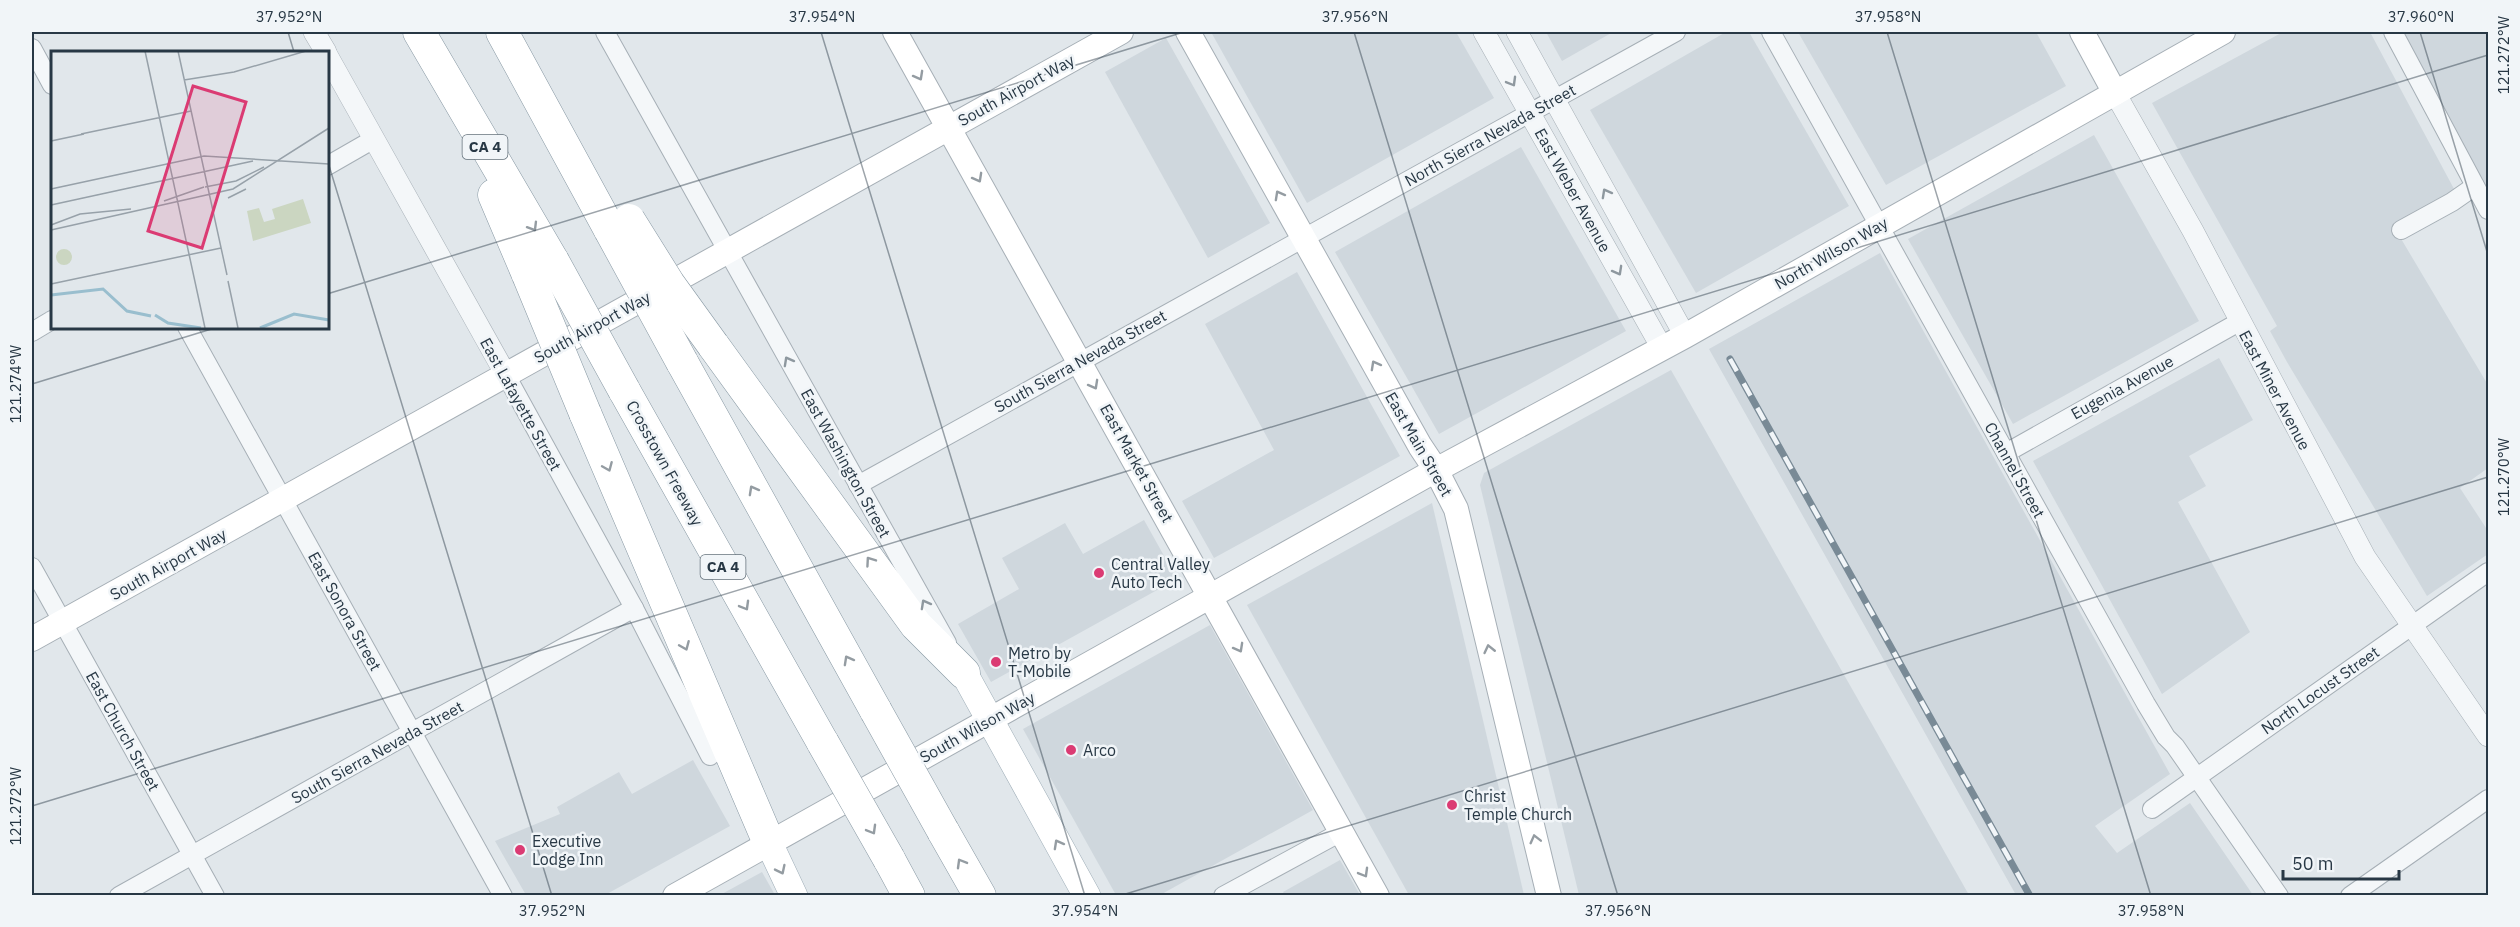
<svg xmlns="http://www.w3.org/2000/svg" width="2520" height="927" font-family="'IBM Plex Sans',sans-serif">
<rect width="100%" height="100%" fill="#e1e7eb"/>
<g fill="#cfd7dd">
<polygon points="1211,32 1456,32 1494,98 1307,203"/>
<polygon points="1546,32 1613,32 1562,61"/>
<polygon points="1726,32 1749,32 1849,206 1696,293 1590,110"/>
<polygon points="1798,32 2036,32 2066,86 1886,185"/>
<polygon points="2283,32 2370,32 2461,202 2400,237 2488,385 2488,468 2460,488 2488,531 2488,554 2427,596 2287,362 2270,331 2277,326 2152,103"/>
<polygon points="2390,32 2488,32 2488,215"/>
<polygon points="1166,38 1270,223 1208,258 1105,72"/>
<polygon points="2094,135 2199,321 2013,424 1908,239"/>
<polygon points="1521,147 1626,331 1439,434 1335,252"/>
<polygon points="1880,253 2170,774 2095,826 2117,853 2190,803 2253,895 2016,895 1709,349"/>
<polygon points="1297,272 1400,456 1214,558 1182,501 1274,450 1205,324"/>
<polygon points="2219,358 2253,420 2189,456 2206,486 2178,502 2250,632 2162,694 2033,461"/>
<polygon points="1671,370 1969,895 1579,895 1480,485 1484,473"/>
<polygon points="1432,503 1482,716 1524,895 1409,895 1247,605"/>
<polygon points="1144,520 1177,579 991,682 958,624 1019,589 1002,558 1065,523 1083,554"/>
<polygon points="1210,625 1313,810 1160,895 1116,895 1023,729"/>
<polygon points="693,760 730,826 605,895 526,895 495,841 560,814 557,807 619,772 632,794"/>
<polygon points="1340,860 1360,895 1285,895 1283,892"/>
<polygon points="762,872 775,895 720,895"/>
</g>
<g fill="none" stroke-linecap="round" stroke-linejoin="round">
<defs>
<g id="minor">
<polyline points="605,32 947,643"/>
<polyline points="1771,32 2146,704 2166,737 2175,746 2279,896"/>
<polyline points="2393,32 2488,210"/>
<polyline points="32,48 52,85"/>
<polyline points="327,166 374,139"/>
<polyline points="2401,230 2452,202 2475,186"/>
<polyline points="187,327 503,896"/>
<polyline points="32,332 52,320"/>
<polyline points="506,375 634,608 710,756"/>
<polyline points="2006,453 2239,322"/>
<polyline points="858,485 1676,32"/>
<polyline points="32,567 215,896"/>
<polyline points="2152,809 2488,572"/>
<polyline points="119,896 634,608"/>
<polyline points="1223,896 1341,832"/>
<polyline points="2350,896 2488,799"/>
</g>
<g id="tertiary">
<polyline points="314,32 326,52"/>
<polyline points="1484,32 1662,348"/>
<polyline points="1517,32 1685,336"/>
<polyline points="327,55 506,375"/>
<polyline points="2115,93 2193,231 2365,557 2488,736"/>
</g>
<g id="secondary">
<polyline points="895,32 1377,896"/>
<polyline points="1188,32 1420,446 1436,470 1456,509 1549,896"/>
<polyline points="2082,32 2115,93"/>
<polyline points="32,639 1121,32"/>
<polyline points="675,896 1436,470 1685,336 2223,32"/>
</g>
<g id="primary">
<polyline points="964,673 1087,896"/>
<polyline points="769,843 794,896"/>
</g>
<g id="motorway">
<polyline points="419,32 553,261"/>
<polyline points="502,32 610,230"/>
<polyline points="494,195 528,275"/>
<polyline points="713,345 916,625 964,673"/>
<polyline points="682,362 876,711"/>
<polyline points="624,390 823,743"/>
<polyline points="585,413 769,843"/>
<polyline points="943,831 980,896"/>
<polyline points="889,859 909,896"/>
</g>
</defs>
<use href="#minor" stroke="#a6afb6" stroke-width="20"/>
<use href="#tertiary" stroke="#a6afb6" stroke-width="22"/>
<use href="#secondary" stroke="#a6afb6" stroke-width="26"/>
<use href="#primary" stroke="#9faeb8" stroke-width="28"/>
<use href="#motorway" stroke="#8798a3" stroke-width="33"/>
<use href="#minor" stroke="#f4f7f9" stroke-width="18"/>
<use href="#tertiary" stroke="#f4f7f9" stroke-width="21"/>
<use href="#secondary" stroke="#fff" stroke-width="24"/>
<use href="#primary" stroke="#fff" stroke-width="27"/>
<use href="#motorway" stroke="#fff" stroke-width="32"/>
<defs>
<polyline id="rail" points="1730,359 2030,896"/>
</defs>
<use href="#rail" stroke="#798a96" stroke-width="7"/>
<use href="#rail" stroke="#f1f5f8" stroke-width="4.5" stroke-dasharray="14" stroke-linecap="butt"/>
<defs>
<g id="motorway-bridge">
<polyline points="629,220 669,284 713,345"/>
<polyline points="610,230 682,362"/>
<polyline points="553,261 624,390"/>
<polyline points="528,275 585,413"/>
<polyline points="876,711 943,831"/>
<polyline points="823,743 889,859"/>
</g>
</defs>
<use href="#motorway-bridge" stroke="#8798a3" stroke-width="33" stroke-linecap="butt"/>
<use href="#motorway-bridge" stroke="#fff" stroke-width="32"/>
</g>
<defs><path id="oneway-chevron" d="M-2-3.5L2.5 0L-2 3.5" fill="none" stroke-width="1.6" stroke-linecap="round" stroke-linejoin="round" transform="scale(1.5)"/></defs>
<g stroke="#949ca2">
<use href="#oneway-chevron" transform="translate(919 76) rotate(61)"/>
<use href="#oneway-chevron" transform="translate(978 178) rotate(61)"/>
<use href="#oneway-chevron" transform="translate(1279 195) rotate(-119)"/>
<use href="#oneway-chevron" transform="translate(533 227) rotate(59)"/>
<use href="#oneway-chevron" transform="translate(1375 365) rotate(-119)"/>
<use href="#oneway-chevron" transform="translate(1094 385) rotate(61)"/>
<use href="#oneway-chevron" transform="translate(608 467) rotate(67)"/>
<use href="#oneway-chevron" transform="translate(753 490) rotate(-119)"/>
<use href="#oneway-chevron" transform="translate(870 561) rotate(-125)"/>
<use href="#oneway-chevron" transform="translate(745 606) rotate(60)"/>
<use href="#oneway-chevron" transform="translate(685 646) rotate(67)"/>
<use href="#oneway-chevron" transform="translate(1239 648) rotate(61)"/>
<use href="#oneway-chevron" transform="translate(1489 649) rotate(-103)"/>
<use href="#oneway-chevron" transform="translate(848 660) rotate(-119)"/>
<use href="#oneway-chevron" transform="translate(872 830) rotate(60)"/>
<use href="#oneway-chevron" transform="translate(1535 839) rotate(-104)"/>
<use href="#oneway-chevron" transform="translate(1058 844) rotate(-119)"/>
<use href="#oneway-chevron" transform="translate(961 863) rotate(-120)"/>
<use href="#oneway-chevron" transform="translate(781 870) rotate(64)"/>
<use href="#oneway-chevron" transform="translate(1364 873) rotate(60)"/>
</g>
<g stroke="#8e989f">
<use href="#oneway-chevron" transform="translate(1512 82) rotate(60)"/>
<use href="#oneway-chevron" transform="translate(1606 193) rotate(-119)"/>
<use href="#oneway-chevron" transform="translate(1618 271) rotate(61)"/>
<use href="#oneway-chevron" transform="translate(788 361) rotate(-119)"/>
<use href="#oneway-chevron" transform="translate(925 604) rotate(-119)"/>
</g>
<path fill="none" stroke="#283845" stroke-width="1.5" stroke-opacity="0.45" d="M 288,32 L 294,52M 821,32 L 1085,896M 1354,32 L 1618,896M 1887,32 L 2151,896M 2420,32 L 2488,255M 327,159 L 552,896M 327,294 L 1184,32M 32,384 L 218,327M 32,806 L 2488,55M 1119,896 L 2488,477"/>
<g fill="#db3b73" stroke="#f1f5f8" stroke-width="2">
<circle cx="1099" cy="573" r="6"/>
<circle cx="996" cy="662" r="6"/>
<circle cx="1071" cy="750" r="6"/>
<circle cx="1452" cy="805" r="6"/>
<circle cx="520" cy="850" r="6"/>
</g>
<g text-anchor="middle" stroke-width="5" stroke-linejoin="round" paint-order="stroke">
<g fill="#f1f5f8" stroke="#64717b" stroke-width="1.5">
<rect x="462.5" y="135" width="45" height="24" rx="4.5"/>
<rect x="700.5" y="555" width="45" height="24" rx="4.5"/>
</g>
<g font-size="15" font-weight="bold" fill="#283845">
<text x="485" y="152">CA 4</text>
<text x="723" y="572">CA 4</text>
</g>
<g font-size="16" fill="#283845" stroke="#f1f5f8">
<text transform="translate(1016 90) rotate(-29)" y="6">South Airport Way</text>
<text transform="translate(1490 135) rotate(-29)" y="6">North Sierra Nevada Street</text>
<text transform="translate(1573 190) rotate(61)" y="6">East Weber Avenue</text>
<text transform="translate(1831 253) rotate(-30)" y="6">North Wilson Way</text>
<text transform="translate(592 327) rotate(-29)" y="6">South Airport Way</text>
<text transform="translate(1080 361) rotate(-29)" y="6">South Sierra Nevada Street</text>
<text transform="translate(2122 387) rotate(-29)" y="6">Eugenia Avenue</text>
<text transform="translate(2275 390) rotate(62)" y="6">East Miner Avenue</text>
<text transform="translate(521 404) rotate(61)" y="6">East Lafayette Street</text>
<text transform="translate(1419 444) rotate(60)" y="6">East Main Street</text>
<text transform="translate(665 463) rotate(61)" y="6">Crosstown Freeway</text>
<text transform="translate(846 463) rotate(61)" y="6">East Washington Street</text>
<text transform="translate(1137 463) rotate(61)" y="6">East Market Street</text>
<text transform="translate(2015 470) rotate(61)" y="6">Channel Street</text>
<text transform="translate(168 564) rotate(-29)" y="6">South Airport Way</text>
<text transform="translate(345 611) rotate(61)" y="6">East Sonora Street</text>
<text transform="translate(2320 690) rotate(-35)" y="6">North Locust Street</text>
<text transform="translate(977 727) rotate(-29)" y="6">South Wilson Way</text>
<text transform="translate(123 731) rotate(61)" y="6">East Church Street</text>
<text transform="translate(377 752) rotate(-29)" y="6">South Sierra Nevada Street</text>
</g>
<g font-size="16" fill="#283845" stroke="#f1f5f8" text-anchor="start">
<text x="1111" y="570">Central Valley<tspan x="1111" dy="18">Auto Tech</tspan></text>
<text x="1008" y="659">Metro by<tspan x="1008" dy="18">T-Mobile</tspan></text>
<text x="1083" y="756">Arco</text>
<text x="1464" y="802">Christ<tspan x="1464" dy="18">Temple Church</tspan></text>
<text x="532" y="847">Executive<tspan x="532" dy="18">Lodge Inn</tspan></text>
</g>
</g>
<g transform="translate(51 51)">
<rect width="278" height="278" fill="#e1e7eb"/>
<path d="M 252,148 L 260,172 L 202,190 L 196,160 L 208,157 L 213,171 L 224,168 L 221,158 ZM5 206a8 8 0 1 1 16 0a8 8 0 1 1-16 0Z" fill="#cbd6c1"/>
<path fill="none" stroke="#99bece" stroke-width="3" d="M 0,244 L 52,238 L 76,260 L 100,265M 104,264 L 117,272 L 150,277M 209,277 L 243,263 L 278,269"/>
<path fill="none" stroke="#97a1a9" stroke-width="1.5" d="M 94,0 L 154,277M 127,0 L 176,224M 133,29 L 183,21 L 255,0M 30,83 L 140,60M 0,90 L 33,83M 185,130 L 213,116M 154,136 L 185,130M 0,138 L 153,105 L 278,113M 177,147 L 195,138M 113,150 L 153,136M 0,154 L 202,110M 0,174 L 29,163 L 80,158M 0,179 L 182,138 L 278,77M 177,230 L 187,277M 0,233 L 170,197"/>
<path fill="#db3b73" fill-opacity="0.15" stroke="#db3b73" stroke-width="3" d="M 142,35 L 195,51 L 151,197 L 97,180 Z"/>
<rect width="278" height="278" fill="none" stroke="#283845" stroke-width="3"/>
</g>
<rect width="2520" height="927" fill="none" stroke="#f1f5f8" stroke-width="66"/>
<path d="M2283 870v9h116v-9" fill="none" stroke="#283845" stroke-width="3"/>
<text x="2292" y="870" font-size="18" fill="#283845" stroke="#f1f5f8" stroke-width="4.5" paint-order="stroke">50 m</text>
<rect x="33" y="33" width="2454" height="861" fill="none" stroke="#283845" stroke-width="2"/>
<g font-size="15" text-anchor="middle" fill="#283845">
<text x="289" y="22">37.952°N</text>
<text x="822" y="22">37.954°N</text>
<text x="1355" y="22">37.956°N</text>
<text x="1888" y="22">37.958°N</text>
<text x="2421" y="22">37.960°N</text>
<text transform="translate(2504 55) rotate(-90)" y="5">121.272°W</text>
<text transform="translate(16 384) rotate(-90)" y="5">121.274°W</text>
<text transform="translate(2504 477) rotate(-90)" y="5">121.270°W</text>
<text transform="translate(16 806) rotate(-90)" y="5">121.272°W</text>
<text x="552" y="916">37.952°N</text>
<text x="1085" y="916">37.954°N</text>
<text x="1618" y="916">37.956°N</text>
<text x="2151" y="916">37.958°N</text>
</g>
</svg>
